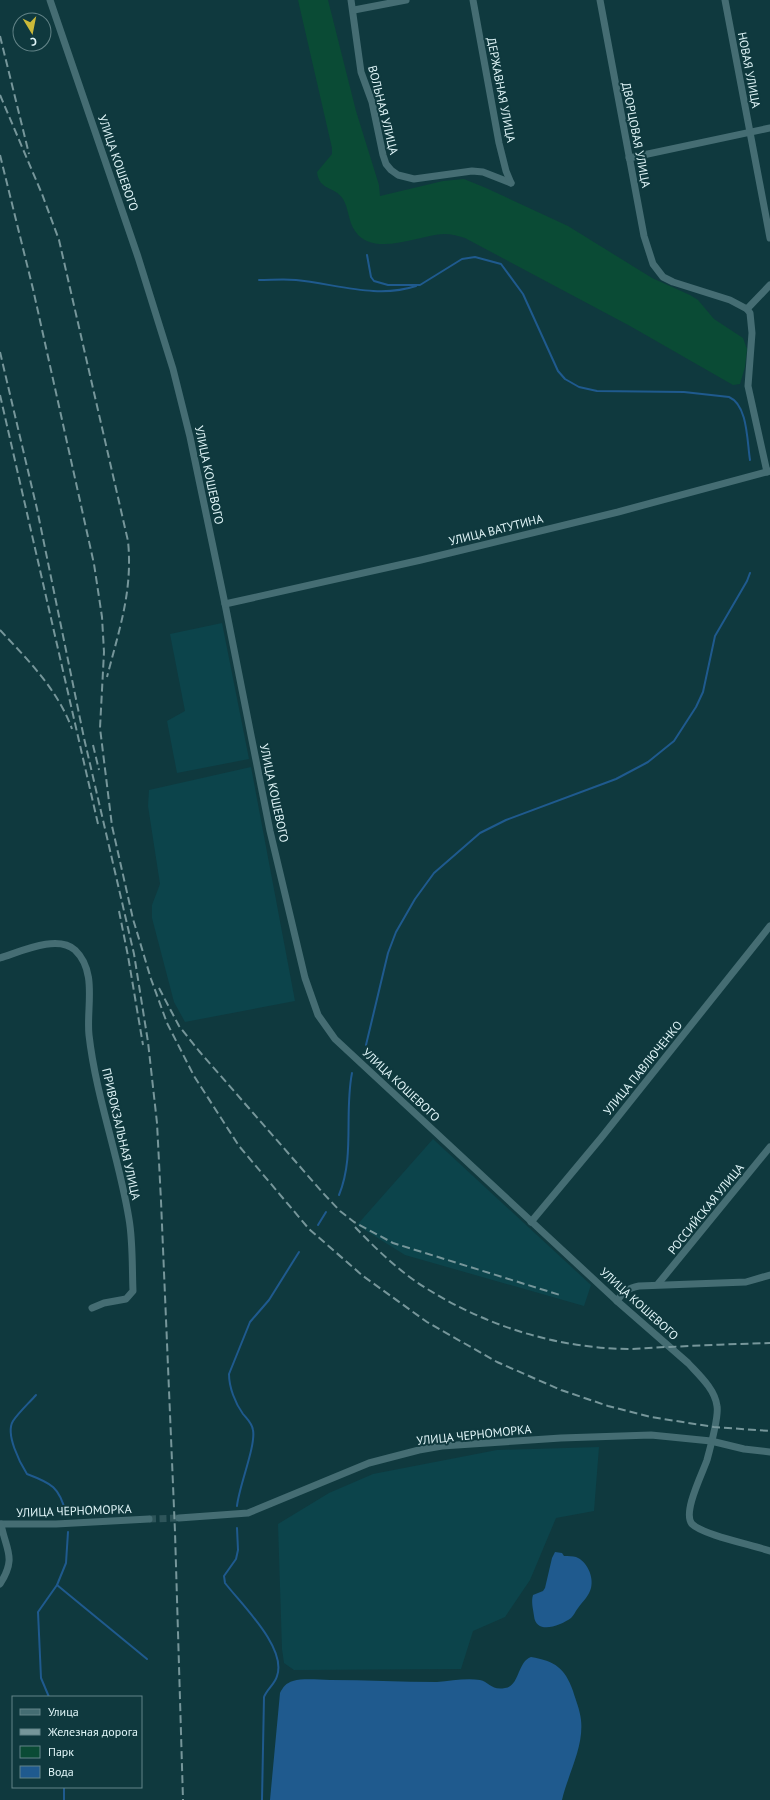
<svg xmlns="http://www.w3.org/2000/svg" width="770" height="1800" font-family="'PT Sans',sans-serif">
<rect width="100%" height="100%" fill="#0f393e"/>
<g fill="#0c444b">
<polygon points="222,623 249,759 177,773 167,721 185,711 170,634"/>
<polygon points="251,767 295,1001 185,1022 174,1002 152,918 152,905 160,884 148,806 149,790"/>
<polygon points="433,1139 591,1285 584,1306 405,1255 357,1225"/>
<polygon points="599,1447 594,1511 556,1518 530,1580 505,1617 473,1631 461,1669 294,1670 284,1663 282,1649 278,1524 329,1493 373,1474 497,1450"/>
</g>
<path fill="#0a4b35" d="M 298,0 L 328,0 L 356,111 L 379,185 L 380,196 L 443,181 L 464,179 L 486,188 L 568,226 L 652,278 L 690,295 L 698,300 L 714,319 L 743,338 L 747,349 L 745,367 L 740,384 L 733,385 L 630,326 L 465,238 C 458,236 452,234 444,234 C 419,235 373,258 355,231 C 348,221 349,209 343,199 C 335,186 319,191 317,172 L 332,154 L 332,148 Z"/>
<g fill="#1f5a8e">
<path d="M 555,1552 L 562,1553 L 564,1556 C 568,1556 573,1556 576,1557 C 587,1561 594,1577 591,1588 C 589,1596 583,1601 578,1608 C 575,1612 574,1615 571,1618 C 560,1626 536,1635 534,1616 C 533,1608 531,1602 533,1595 L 543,1591 L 545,1588 L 552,1558 Z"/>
<path d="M 531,1657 C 555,1661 565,1668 573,1691 C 576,1701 580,1710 581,1720 C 584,1747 568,1774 562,1800 L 270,1800 L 280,1693 C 283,1687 286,1683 293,1681 C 304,1678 318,1680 330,1680 C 365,1680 401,1682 437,1682 C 451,1681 465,1678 480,1680 C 489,1682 492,1691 505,1688 C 520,1686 517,1662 531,1657 Z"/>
</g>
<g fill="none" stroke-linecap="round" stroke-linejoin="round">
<g stroke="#1f5a8e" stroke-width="2">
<path d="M 367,255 L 371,277 L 374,281 L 388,285 L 420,285 L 462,259 L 475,257 L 501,264 L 523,294 L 558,371 L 565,379 L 579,387 L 597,391 L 684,392 L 729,397 C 748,405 747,442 750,460"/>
<path d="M 259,280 C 271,280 284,279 296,280 C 336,284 377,299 416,286"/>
<polyline points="366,1045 388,953 396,932 415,899 434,873 480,833 506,820 616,779 648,762 674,741 696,707 703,692 715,636 747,581 750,573"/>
<path d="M 339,1195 C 355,1156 344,1113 352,1073"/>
<polyline points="318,1225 326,1212"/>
<path d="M 36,1395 C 29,1403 19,1412 13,1421 C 5,1434 20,1463 27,1474 C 51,1483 60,1487 66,1514"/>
<path d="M 237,1506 C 239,1486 256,1446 253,1430 C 252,1423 247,1419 243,1414 C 235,1403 229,1387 229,1374 L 250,1322 L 269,1300 L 299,1252"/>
<path d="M 237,1528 L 238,1550 L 236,1559 L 224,1576 L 225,1583 C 242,1605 287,1648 277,1676 C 275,1684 267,1689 264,1697 L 262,1800"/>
<polyline points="57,1585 147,1659"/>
<polyline points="49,1697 41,1678 38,1612 57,1585 66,1563 68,1532"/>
<polyline points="64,1800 64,1787"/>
</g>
<polyline stroke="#2e555a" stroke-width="7" stroke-dasharray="7 3.5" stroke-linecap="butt" points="149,1519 179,1518"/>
<g stroke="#456d73" stroke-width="7">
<path d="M 50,0 L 138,257 L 173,369 L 190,437 L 225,604 L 270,831 L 305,978 L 318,1015 L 335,1039 L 617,1301 L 688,1363 C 699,1375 715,1389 717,1406 C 719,1416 710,1449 707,1460 C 703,1472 682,1513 692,1524 C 703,1535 753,1545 770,1551"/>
<polyline points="351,0 361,72 372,102 383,155 386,164 391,170 398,175 414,179 472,171 483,172 511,183"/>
<polyline points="473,0 499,143 506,171 511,183"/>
<polyline points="600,0 644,236 653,264 663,277 673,282 730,300 747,309 750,313 752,333 748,386 767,472"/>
<polyline points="725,0 770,238"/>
<polyline points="354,10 406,0"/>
<polyline points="629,158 770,128"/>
<polyline points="747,309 770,285"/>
<polyline points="225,604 421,560 618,512 770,471"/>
<path d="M 0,958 C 20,952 57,934 75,950 C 98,972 86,1008 89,1035 C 96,1097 119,1157 129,1219 C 133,1242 132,1268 133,1291 L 126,1299 L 104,1303 L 92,1308"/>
<polyline points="531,1222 601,1138 770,926"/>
<polyline points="658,1284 770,1147"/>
<path d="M 617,1301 C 623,1292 628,1288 639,1286 L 746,1282 L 770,1275"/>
<polyline points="179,1518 248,1513 369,1463 419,1450 442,1446 561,1438 651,1435 711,1441 744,1449 770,1452"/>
<polyline points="0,1524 56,1524 149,1519"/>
<path d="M 0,1584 C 17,1557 6,1551 1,1524"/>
</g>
<g stroke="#76969a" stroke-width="2" stroke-dasharray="8 4" stroke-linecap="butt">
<polyline points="0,36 29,154"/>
<path d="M 0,95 L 42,194 L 59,240 L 128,541 C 133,591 119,630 107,677"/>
<polyline points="0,155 33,289 94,564 102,617 104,652 100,728 112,826 133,919 151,979 167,1023 194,1076 239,1146 309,1229 363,1276 427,1322 497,1362 561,1390 608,1406 651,1417 714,1427 770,1431"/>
<polyline points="0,352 37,509 84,738 134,954 148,1042 157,1123 161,1201 175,1532 183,1800"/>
<polyline points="0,395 98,824"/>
<path d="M 0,630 C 28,660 58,690 72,729"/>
<polyline points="93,745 99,770"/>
<polyline points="119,911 128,956 143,1045"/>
<polyline points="159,988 179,1026 199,1051 323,1193 340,1211 354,1222 393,1243 560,1295"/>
<path d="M 355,1227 C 377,1250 402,1274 429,1290 C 489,1327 558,1348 628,1349 C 642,1349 656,1347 670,1347 C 703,1345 737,1344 770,1343"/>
</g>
</g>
<g text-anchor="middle" stroke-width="4" stroke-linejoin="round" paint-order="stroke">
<g font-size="12" fill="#e0f5f8" stroke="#0f393e">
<text transform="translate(749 70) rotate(79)" y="4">НОВАЯ УЛИЦА</text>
<text transform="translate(501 90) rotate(79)" y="4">ДЕРЖАВНАЯ УЛИЦА</text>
<text transform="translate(383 110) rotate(76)" y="4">ВОЛЬНАЯ УЛИЦА</text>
<text transform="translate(636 135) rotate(79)" y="4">ДВОРЦОВАЯ УЛИЦА</text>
<text transform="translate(118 163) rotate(71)" y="4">УЛИЦА КОШЕВОГО</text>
<text transform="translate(209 475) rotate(78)" y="4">УЛИЦА КОШЕВОГО</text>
<text transform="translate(496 530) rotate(-14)" y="4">УЛИЦА ВАТУТИНА</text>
<text transform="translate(274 793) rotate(78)" y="4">УЛИЦА КОШЕВОГО</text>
<text transform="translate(643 1068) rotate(-51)" y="4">УЛИЦА ПАВЛЮЧЕНКО</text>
<text transform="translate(401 1085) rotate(43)" y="4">УЛИЦА КОШЕВОГО</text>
<text transform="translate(121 1134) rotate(77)" y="4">ПРИВОКЗАЛЬНАЯ УЛИЦА</text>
<text transform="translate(706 1209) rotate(-51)" y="4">РОССИЙСКАЯ УЛИЦА</text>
<text transform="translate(639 1304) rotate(42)" y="4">УЛИЦА КОШЕВОГО</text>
<text transform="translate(474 1435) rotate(-6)" y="4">УЛИЦА ЧЕРНОМОРКА</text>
<text transform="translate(74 1511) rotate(-2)" y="4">УЛИЦА ЧЕРНОМОРКА</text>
</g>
</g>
<rect x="12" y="1696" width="130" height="92" fill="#0f393e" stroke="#638488"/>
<rect x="20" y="1709" width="20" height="6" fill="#456d73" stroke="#638488"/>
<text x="48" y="1716" font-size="12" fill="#e0f5f8">Улица</text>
<rect x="20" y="1729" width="20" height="6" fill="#76969a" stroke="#638488"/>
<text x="48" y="1736" font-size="12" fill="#e0f5f8">Железная дорога</text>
<rect x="20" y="1746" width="20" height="12" fill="#0a4b35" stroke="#638488"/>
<text x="48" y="1756" font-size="12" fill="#e0f5f8">Парк</text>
<rect x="20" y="1766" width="20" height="12" fill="#1f5a8e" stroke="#638488"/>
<text x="48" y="1776" font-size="12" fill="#e0f5f8">Вода</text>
<g transform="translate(32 32) rotate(170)"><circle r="19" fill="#0f393e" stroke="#638488"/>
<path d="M0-3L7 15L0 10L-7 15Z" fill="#cbb939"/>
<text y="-6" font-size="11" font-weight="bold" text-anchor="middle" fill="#e0f5f8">С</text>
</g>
</svg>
